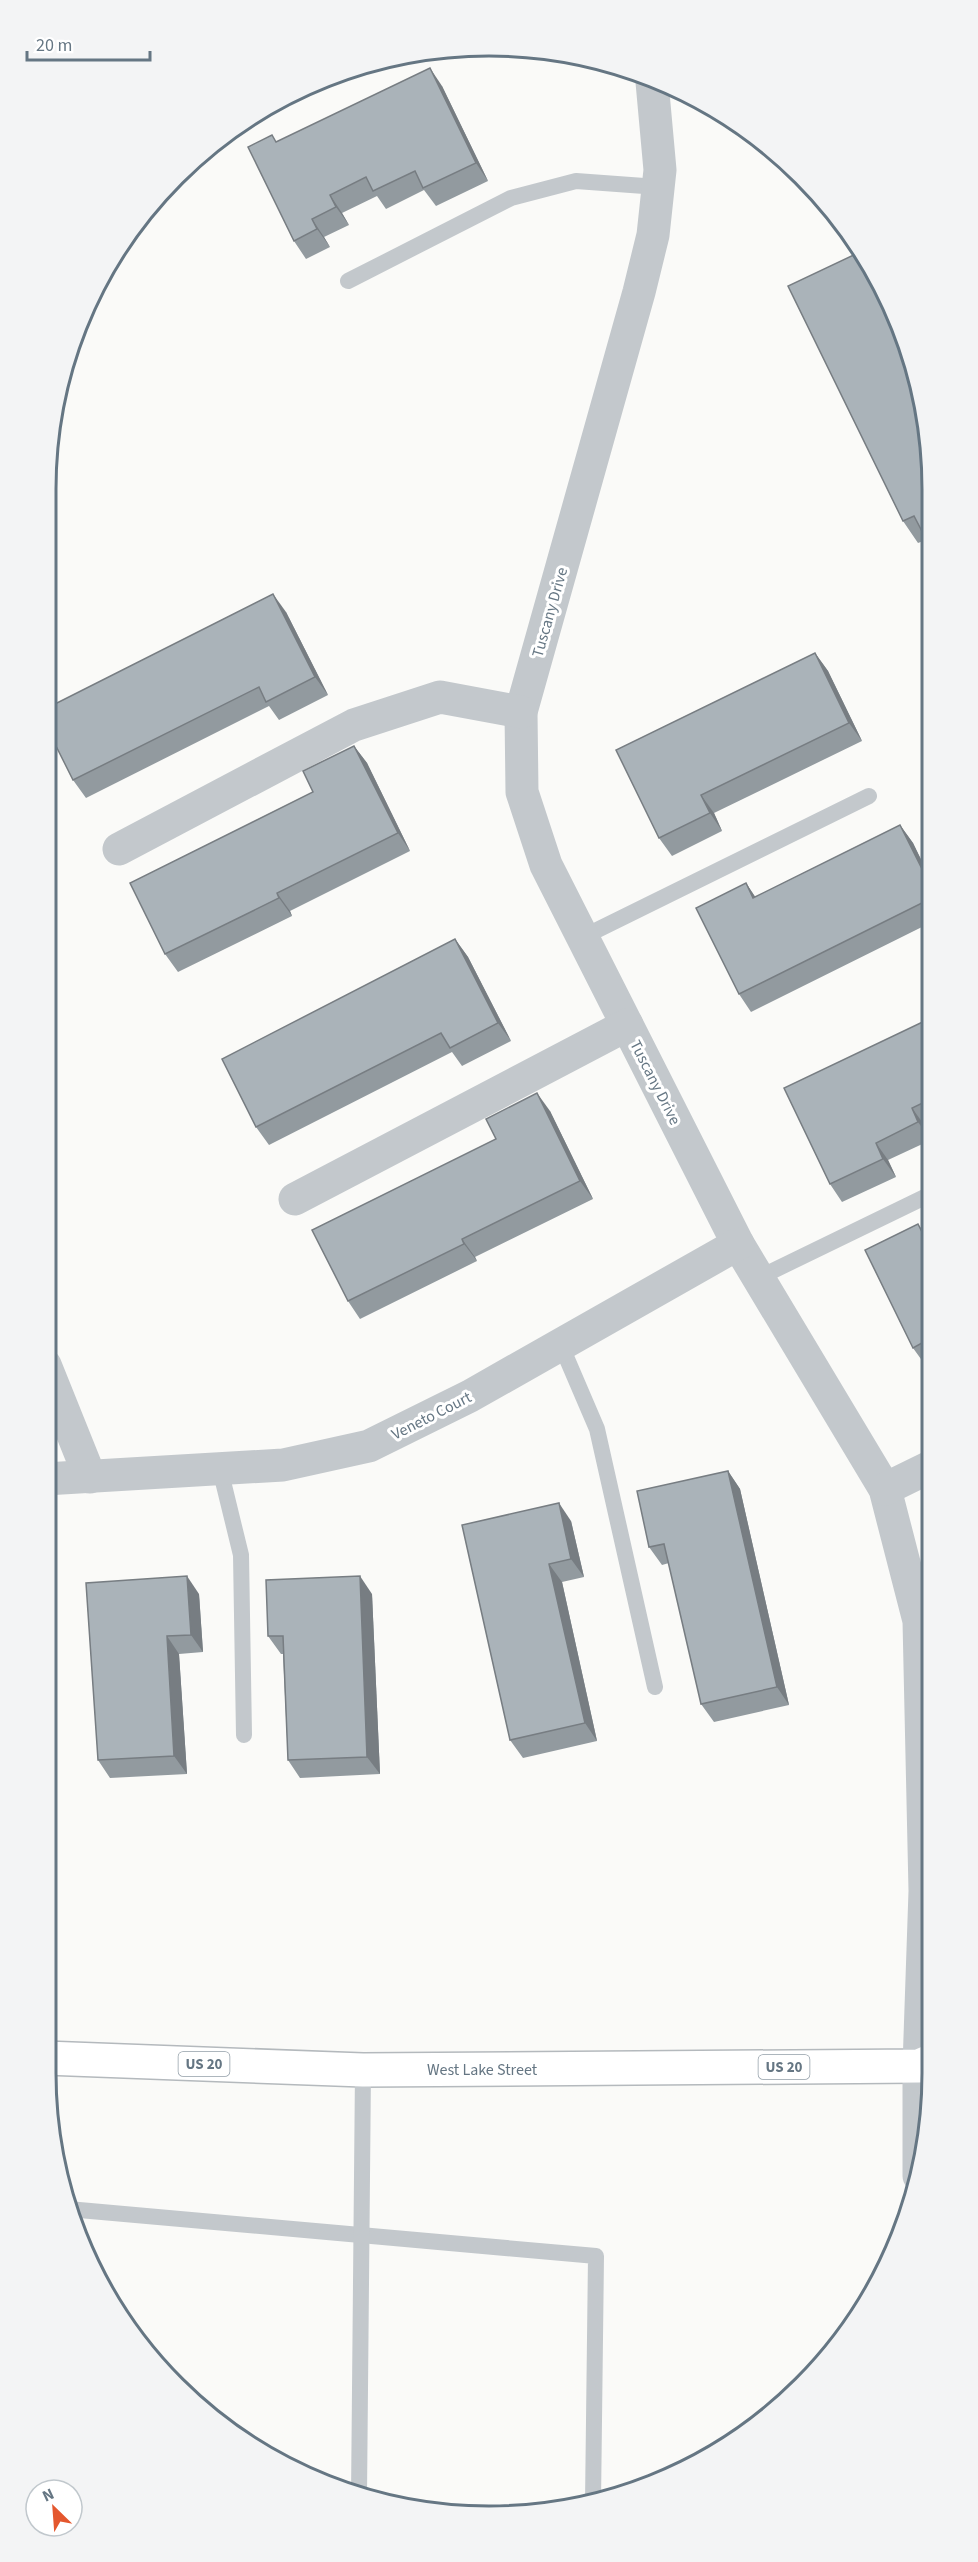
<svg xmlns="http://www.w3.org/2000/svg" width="978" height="2562" font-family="'Source Sans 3',sans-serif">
<rect width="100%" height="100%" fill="#fafaf8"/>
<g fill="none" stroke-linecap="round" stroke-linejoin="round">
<defs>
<polyline id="trunk" points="45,2058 363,2070 919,2066 933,2060"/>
</defs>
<use href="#trunk" stroke="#b4b9bd" stroke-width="36"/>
<g stroke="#c3c8cc" stroke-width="16">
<polyline points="348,281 511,198 576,181 658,187"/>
<polyline points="583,937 869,796"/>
<polyline points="758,1278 931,1194"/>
<polyline points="561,1345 597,1429 655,1687"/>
<polyline points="220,1469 241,1555 244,1735"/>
<polyline points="68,2209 596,2256 593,2503"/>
<polyline points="359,2496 363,2070"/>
</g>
<g stroke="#c3c8cc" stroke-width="33">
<polyline points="652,82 660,170 653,235 639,292 521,712 522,792 546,865 738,1244 885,1489 919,1621 925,1891 919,2066 919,2176"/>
<polyline points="119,849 354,725 440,697 521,712"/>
<polyline points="295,1199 627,1025"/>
<polyline points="45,1365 90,1477"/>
<polyline points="45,1479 283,1465 369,1446 470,1396 738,1244"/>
<polyline points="885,1489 932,1466"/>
</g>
<use href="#trunk" stroke="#fff" stroke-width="33"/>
</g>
<g fill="#929a9f">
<polygon points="442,86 488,181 436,206 424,190 386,209 377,196 342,213 349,225 324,237 330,247 306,259 294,241 277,142"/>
<polygon points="929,431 929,545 926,540 918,543 903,521"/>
<polygon points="286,612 328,695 279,720 269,706 86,798 73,780"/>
<polygon points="815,653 828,671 862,741 714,813 722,831 672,856 659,838"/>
<polygon points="354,746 367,763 410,851 290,911 292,916 178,972 165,954"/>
<polygon points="900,825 913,843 930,878 930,923 751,1012 739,994 746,883 755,897"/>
<polygon points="455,939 468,957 511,1041 462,1066 452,1052 269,1145 256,1127"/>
<polygon points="931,1018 931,1123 925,1126 931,1140 888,1160 896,1177 842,1202 830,1184"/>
<polygon points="550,1111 593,1199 475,1257 477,1261 360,1319 348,1301 496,1139"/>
<polygon points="918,1224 928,1239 931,1238 931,1363 926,1366 913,1348"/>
<polygon points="728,1471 740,1489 789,1705 714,1722 701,1704 669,1563 662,1565 649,1547"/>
<polygon points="571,1521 584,1577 562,1582 597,1741 523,1758 510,1740 462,1525"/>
<polygon points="86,1583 199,1594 203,1652 179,1654 187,1774 110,1778 98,1760"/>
<polygon points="372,1594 380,1774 300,1778 288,1760 283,1654 281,1654 268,1636"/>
</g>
<g fill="#777d82">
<polygon points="430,68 442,86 488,181 476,163"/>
<polygon points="330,195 342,213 349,225 336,207"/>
<polygon points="312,219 324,237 330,247 317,229"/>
<polygon points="273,594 286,612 328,695 315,677"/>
<polygon points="815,653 828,671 862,741 849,723"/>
<polygon points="354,746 367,763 410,851 398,833"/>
<polygon points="701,795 714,813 722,831 710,813"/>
<polygon points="900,825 913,843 930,878 930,885"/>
<polygon points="746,883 758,901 753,898"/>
<polygon points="277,893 290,911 292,916 279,898"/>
<polygon points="455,939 468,957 511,1041 498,1023"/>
<polygon points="537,1093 550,1111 593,1199 580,1181"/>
<polygon points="912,1108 925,1126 931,1140 918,1122"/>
<polygon points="876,1143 888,1160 896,1177 883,1159"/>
<polygon points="918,1224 931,1244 926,1240"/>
<polygon points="462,1239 475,1257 477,1261 464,1244"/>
<polygon points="728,1471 740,1489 789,1705 777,1687"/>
<polygon points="559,1503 571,1521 584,1577 571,1559"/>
<polygon points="549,1564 562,1582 597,1741 585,1723"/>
<polygon points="187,1576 199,1594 203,1652 191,1635"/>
<polygon points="360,1576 372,1594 380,1774 367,1757"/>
<polygon points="167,1636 179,1654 187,1774 174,1756"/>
</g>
<g fill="#aab3b9" stroke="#777d82" stroke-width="1.5">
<polygon points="430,68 476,163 423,188 415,171 373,191 366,177 330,195 336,207 312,219 317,229 294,241 248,147 272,135 276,142"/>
<polygon points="860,252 887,293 929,431 929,537 926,539 914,516 903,521 788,286"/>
<polygon points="273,594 315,677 266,702 259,687 73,780 45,724 45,709"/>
<polygon points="815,653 849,723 701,795 710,813 659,838 616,750"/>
<polygon points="354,746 398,833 277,893 279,898 165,954 130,883 313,792 303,771"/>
<polygon points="900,825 930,885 930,899 739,994 696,908 746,883 753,898"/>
<polygon points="455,939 498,1023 450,1048 441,1033 256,1127 222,1059"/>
<polygon points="931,1018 931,1099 912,1108 918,1122 876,1143 883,1159 830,1184 784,1088"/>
<polygon points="537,1093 580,1181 462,1239 464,1244 348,1301 312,1230 496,1139 486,1119"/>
<polygon points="918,1224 926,1240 931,1238 931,1338 913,1348 865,1250"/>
<polygon points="728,1471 777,1687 701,1704 664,1544 649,1547 637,1491"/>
<polygon points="559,1503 571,1559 549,1564 585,1723 510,1740 462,1525"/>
<polygon points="187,1576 191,1635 167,1636 174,1756 98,1760 86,1583"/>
<polygon points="360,1576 367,1757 288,1760 283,1636 268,1636 266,1580"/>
</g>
<g text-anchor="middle" stroke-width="6" stroke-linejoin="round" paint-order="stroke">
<g fill="#fff" stroke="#939fa8" stroke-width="1.5">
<rect x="178.5" y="2052" width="51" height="24" rx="4.5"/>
<rect x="758.5" y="2055" width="51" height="24" rx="4.5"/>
</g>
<g font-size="15" font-weight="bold" fill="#657683">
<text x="204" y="2069">US 20</text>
<text x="784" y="2072">US 20</text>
</g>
<g font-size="16" fill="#657683" stroke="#fff">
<text transform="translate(549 612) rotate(-74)" y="6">Tuscany Drive</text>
<text transform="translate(656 1082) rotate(63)" y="6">Tuscany Drive</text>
<text transform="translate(431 1415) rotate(-27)" y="6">Veneto Court</text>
<text x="482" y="2075">West Lake Street</text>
</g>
</g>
<path d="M0 0H978V2562H0ZM489 56H489A433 433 0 0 1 922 489V2073A433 433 0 0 1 489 2506H489A433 433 0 0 1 56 2073V489A433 433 0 0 1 489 56Z" fill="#f3f4f5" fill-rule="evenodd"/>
<path fill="none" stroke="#657683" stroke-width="3" d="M489 56H489A433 433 0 0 1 922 489V2073A433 433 0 0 1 489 2506H489A433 433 0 0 1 56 2073V489A433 433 0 0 1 489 56Z"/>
<g transform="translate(54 2508) rotate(335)"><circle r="28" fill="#ffffff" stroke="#c1c8cd" stroke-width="1.5"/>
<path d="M0-4.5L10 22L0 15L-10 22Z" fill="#e4572e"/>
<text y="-9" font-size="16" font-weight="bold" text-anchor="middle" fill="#657683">N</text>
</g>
<path d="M27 51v9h123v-9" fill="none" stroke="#657683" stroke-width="3"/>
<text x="36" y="51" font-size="18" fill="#657683" stroke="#ffffff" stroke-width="4.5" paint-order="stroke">20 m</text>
</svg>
